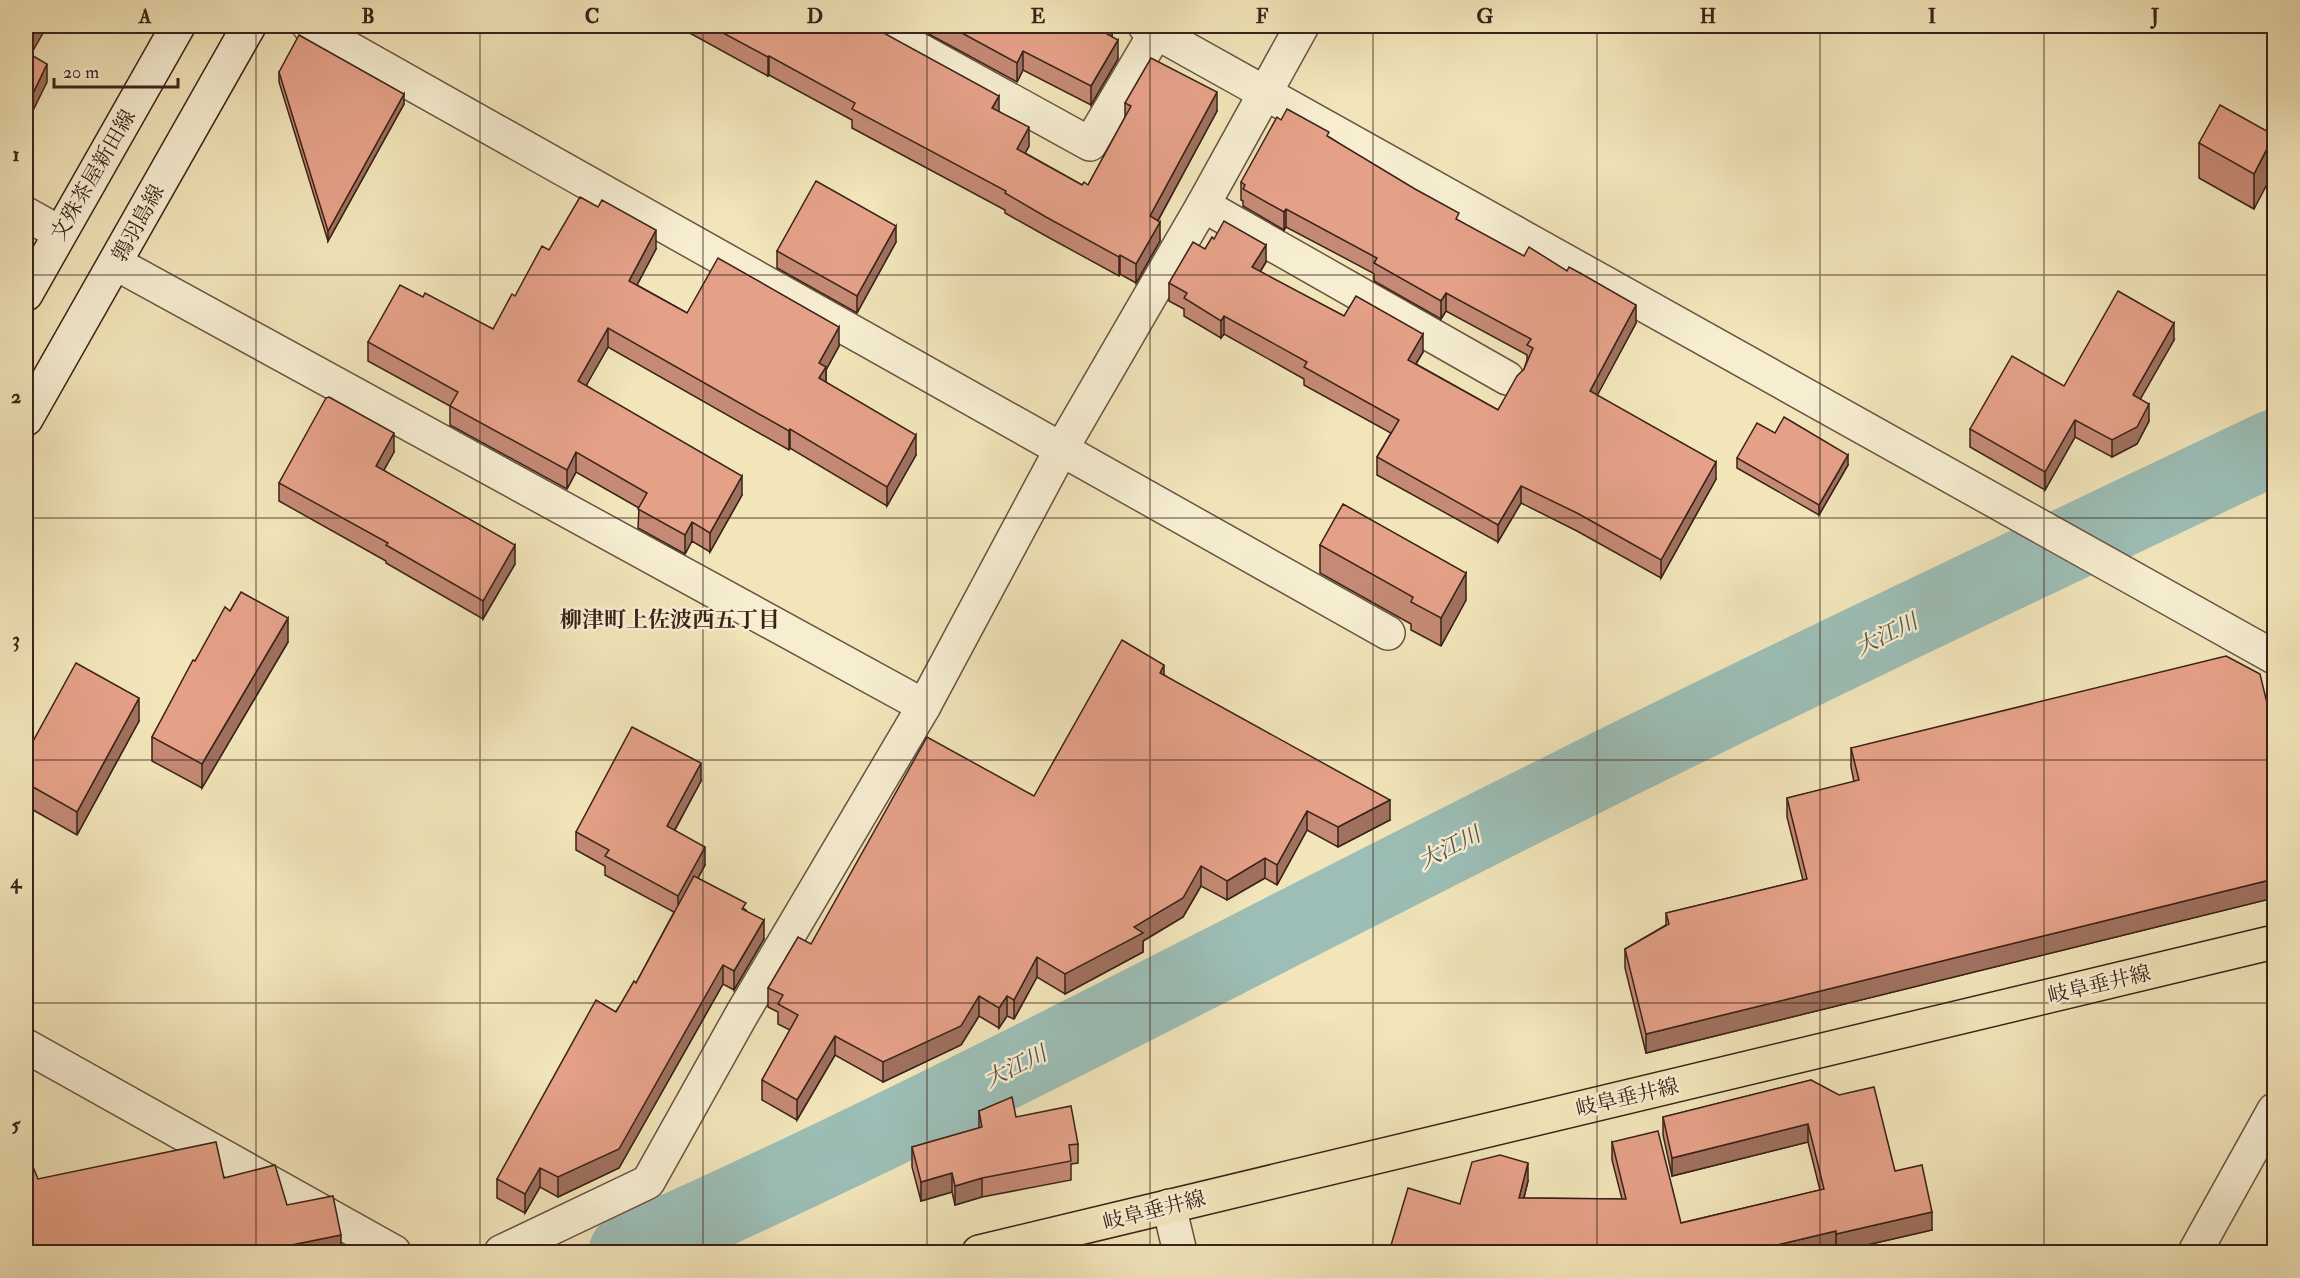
<svg xmlns="http://www.w3.org/2000/svg" width="2300" height="1278" font-family="'IM FELL Double Pica','Noto Serif JP',serif">
<rect width="100%" height="100%" fill="#f2e5ba"/>
<filter id="stains"><feTurbulence type="fractalNoise" baseFrequency=".00333" numOctaves="4"/><feColorMatrix values="0 0 0 0 .2 0 0 0 0 .09 0 0 0 0 .02 0 0 0 .5 -.17"/></filter>
<radialGradient id="worn" r=".72"><stop offset=".6" stop-color="#630" stop-opacity="0"/><stop offset="1" stop-color="#630" stop-opacity=".3"/></radialGradient>
<g fill="none" stroke-linecap="round" stroke-linejoin="round">
<path stroke="#9cbeb6" stroke-width="75" d="M 626,1252 C 943,1112 1249,945 1560,791 C 1796,673 2036,560 2274,447"/>
<defs>
<g id="minor">
<polyline points="309,26 1388,633"/>
<polyline points="876,26 1090,144 1156,32"/>
<polyline points="1145,26 2274,657"/>
<polyline points="1203,205 1507,378"/>
<polyline points="26,214 60,233"/>
<polyline points="115,263 924,706"/>
<polyline points="26,1046 394,1252"/>
<polyline points="1169,1206 1180,1252"/>
<polyline points="501,1252 648,1182 742,1014 924,706 1062,448 1203,205 1302,26"/>
<polyline points="2195,1252 2274,1110"/>
</g>
<g id="secondary">
<polyline points="26,294 178,26"/>
<polyline points="26,419 249,26"/>
</g>
<polyline id="primary" points="979,1252 2274,942"/>
</defs>
<use href="#minor" stroke="#685341" stroke-width="36"/>
<use href="#secondary" stroke="#3a2219" stroke-width="36"/>
<use href="#primary" stroke="#3a2219" stroke-width="36"/>
<use href="#minor" stroke="#f7eed2" stroke-width="33"/>
<use href="#secondary" stroke="#f7eed2" stroke-width="33"/>
<use href="#primary" stroke="#f2e5ba" stroke-width="33"/>
</g>
<g fill="#c58a75" stroke="#3a2219" stroke-width="1.5">
<polygon points="677,26 871,26 999,111 1029,146 1025,153 1082,185 1088,185 1125,117 1125,103 1217,111 1158,221 1160,241 1136,283 1120,274 1119,276 1046,236 1005,213 1005,210 852,128 852,120 769,75 768,76"/>
<polygon points="914,26 1112,26 1112,37 1118,59 1091,105 1023,70 1017,82"/>
<polygon points="279,72 404,104 328,241 279,82"/>
<polygon points="2274,135 2254,209 2199,178 2199,143"/>
<polygon points="1329,137 1459,221 1636,323 1597,395 1716,479 1661,578 1577,531 1521,503 1498,542 1377,475 1377,457 1391,433 1304,385 1304,379 1224,334 1221,338 1184,316 1184,309 1169,301 1169,283 1205,249 1266,262 1260,272 1344,316 1423,352 1416,364 1498,410 1524,369 1527,360 1527,355 1446,311 1441,319 1374,281 1374,274 1373,273 1286,227 1284,230 1243,206 1243,201 1241,200 1241,182"/>
<polygon points="896,242 857,313 777,268 777,251"/>
<polygon points="656,249 637,285 687,313 839,346 826,370 826,382 916,455 887,506 790,448 789,450 608,347 586,385 742,495 710,552 692,541 685,554 638,528 639,508 576,472 567,489 450,425 450,406 368,361 368,342 423,297 493,329 515,296"/>
<polygon points="2174,340 2140,399 2149,421 2137,444 2112,457 2075,437 2045,490 1970,447 1970,429 2064,386"/>
<polygon points="394,452 384,470 515,564 483,619 386,563 386,561 279,501 279,483"/>
<polygon points="1737,458 1848,465 1819,515 1737,468"/>
<polygon points="1320,545 1466,600 1441,646 1411,630 1411,624 1320,573"/>
<polygon points="230,611 288,642 202,788 152,761 152,737 195,661"/>
<polygon points="1164,675 1390,820 1338,847 1307,830 1277,885 1265,878 1227,900 1201,886 1183,917 1143,941 1143,952 1065,994 1037,977 1014,1019 1007,1016 999,1028 979,1016 961,1045 883,1082 835,1055 797,1120 762,1100 762,1080 790,1030 778,1024 778,1012 768,1007 768,988 811,944 1034,796"/>
<polygon points="139,721 77,835 26,806 26,754"/>
<polygon points="2274,732 2274,898 1646,1053 1625,968 1625,949 1666,925 1666,913 1803,880 1787,817 1787,798 1854,782 1851,767 1851,748"/>
<polygon points="701,781 675,830 705,865 698,878 746,910 764,939 734,990 723,984 619,1168 558,1197 540,1187 525,1213 497,1198 497,1179 636,983 674,912 605,875 605,866 576,850 576,832"/>
<polygon points="1811,1080 1895,1171 1932,1230 1836,1252 1836,1249 1822,1252 1389,1252 1460,1204 1528,1181 1524,1198 1622,1199 1612,1160 1612,1142 1681,1223 1820,1190 1808,1142 1672,1176 1663,1135 1663,1117"/>
<polygon points="979,1111 1016,1117 1078,1144 1078,1163 1071,1164 1071,1180 982,1197 955,1205 952,1192 921,1201 912,1167 912,1147 979,1128"/>
</g>
<g fill="#a0715f" stroke="#3a2219" stroke-width="1.5">
<polygon points="37,26 47,26 26,63 26,45"/>
<polygon points="1112,26 1112,44 1107,34"/>
<polygon points="1118,40 1118,59 1091,105 1091,86"/>
<polygon points="1023,51 1023,70 1017,82 1017,63"/>
<polygon points="769,56 769,75 768,76 768,57"/>
<polygon points="47,64 47,82 26,125 26,108"/>
<polygon points="1217,92 1217,111 1150,235 1150,216"/>
<polygon points="404,94 404,104 328,241 328,231"/>
<polygon points="999,96 999,115 992,108"/>
<polygon points="1029,127 1029,146 1017,168 1017,149"/>
<polygon points="2274,136 2274,171 2254,209 2254,174"/>
<polygon points="1286,209 1286,227 1284,230 1284,212"/>
<polygon points="1160,222 1160,241 1136,283 1136,264"/>
<polygon points="896,226 896,242 857,313 857,296"/>
<polygon points="656,230 656,249 629,300 629,281"/>
<polygon points="1266,245 1266,262 1252,285 1252,267"/>
<polygon points="1120,255 1120,274 1119,276 1119,257"/>
<polygon points="1446,293 1446,311 1441,319 1441,301"/>
<polygon points="1636,305 1636,323 1590,409 1590,391"/>
<polygon points="1224,316 1224,334 1221,338 1221,321"/>
<polygon points="2174,323 2174,340 2133,412 2133,395"/>
<polygon points="839,327 839,346 826,370 826,386 819,397 819,363"/>
<polygon points="608,328 608,347 578,400 578,381"/>
<polygon points="1423,334 1423,352 1408,377 1408,360"/>
<polygon points="2149,404 2149,421 2137,444 2112,457 2112,440"/>
<polygon points="2075,420 2075,437 2045,490 2045,472"/>
<polygon points="790,429 790,448 789,450 789,431"/>
<polygon points="394,433 394,452 376,484 376,466"/>
<polygon points="916,435 916,455 887,506 887,487"/>
<polygon points="576,452 576,472 567,489 567,470"/>
<polygon points="1848,455 1848,465 1819,515 1819,505"/>
<polygon points="1716,462 1716,479 1661,578 1661,560"/>
<polygon points="742,476 742,495 710,552 710,533"/>
<polygon points="1521,486 1521,503 1498,542 1498,525"/>
<polygon points="692,522 692,541 685,554 685,535"/>
<polygon points="515,545 515,564 483,619 483,601"/>
<polygon points="1466,573 1466,600 1441,646 1441,618"/>
<polygon points="288,618 288,642 202,788 202,764"/>
<polygon points="1164,665 1164,684 1160,673"/>
<polygon points="139,698 139,721 77,835 77,812"/>
<polygon points="701,763 701,781 667,844 667,826"/>
<polygon points="1390,800 1390,820 1338,847 1338,827"/>
<polygon points="1307,811 1307,830 1277,885 1277,865"/>
<polygon points="705,847 705,865 678,914 678,896"/>
<polygon points="1265,858 1265,878 1227,900 1227,881"/>
<polygon points="1201,866 1201,886 1183,917 1143,941 1143,952 1065,994 1065,974 1134,927"/>
<polygon points="2274,879 2274,898 1646,1053 1646,1034"/>
<polygon points="764,920 764,939 734,990 734,971"/>
<polygon points="1037,957 1037,977 1014,1019 1014,1000"/>
<polygon points="723,965 723,984 619,1168 558,1197 558,1177"/>
<polygon points="979,996 979,1016 961,1045 883,1082 883,1062"/>
<polygon points="1007,996 1007,1016 999,1028 999,1008"/>
<polygon points="835,1036 835,1055 797,1120 797,1100"/>
<polygon points="1808,1124 1808,1142 1672,1176 1672,1158"/>
<polygon points="1528,1163 1528,1181 1519,1216 1519,1198"/>
<polygon points="540,1168 540,1187 525,1213 525,1194"/>
<polygon points="952,1173 952,1192 921,1201 921,1182"/>
<polygon points="982,1178 982,1197 955,1205 955,1186"/>
<polygon points="1932,1212 1932,1230 1836,1252 1836,1234"/>
<polygon points="1836,1231 1836,1249 1822,1252 1748,1252"/>
<polygon points="341,1235 341,1252 257,1252"/>
</g>
<g fill="#e5a188" stroke="#3a2219" stroke-width="1.5">
<polygon points="26,26 37,26 26,45"/>
<polygon points="710,26 871,26 999,96 992,108 1029,127 1017,149 1082,185 1084,182 1088,185 1131,106 1125,103 1151,58 1217,92 1150,216 1160,222 1136,264 1120,255 1119,257 1046,217 1005,193 1006,191 852,109 855,103 769,56 768,57"/>
<polygon points="949,26 1112,26 1107,34 1118,40 1091,86 1023,51 1017,63"/>
<polygon points="299,35 404,94 328,231 279,72"/>
<polygon points="26,52 47,64 26,108"/>
<polygon points="2220,105 2274,135 2254,174 2199,143"/>
<polygon points="1287,109 1329,132 1327,136 1415,189 1459,213 1456,219 1524,256 1529,247 1567,271 1569,267 1580,273 1636,305 1590,391 1716,462 1661,560 1577,513 1521,486 1498,525 1377,457 1399,420 1304,367 1307,362 1224,316 1221,321 1184,298 1187,293 1169,283 1193,242 1205,249 1212,237 1214,239 1224,221 1266,245 1252,267 1344,316 1356,296 1423,334 1408,360 1498,410 1517,376 1524,369 1533,348 1527,345 1531,339 1446,293 1441,301 1374,263 1377,258 1373,256 1286,209 1284,212 1243,189 1245,185 1241,182 1277,117 1281,120"/>
<polygon points="816,181 896,226 857,296 777,251"/>
<polygon points="580,197 598,207 602,200 656,230 629,281 687,313 718,258 839,327 819,363 826,367 819,378 916,435 887,487 790,429 789,431 608,328 578,381 742,476 710,533 692,522 685,535 638,509 647,493 576,452 567,470 450,406 458,392 368,342 400,285 423,297 425,293 493,329 512,294 515,296 542,246 549,250"/>
<polygon points="2118,291 2174,323 2133,395 2149,404 2137,427 2112,440 2075,420 2045,472 1970,429 2012,356 2064,386"/>
<polygon points="329,397 394,433 376,466 515,545 483,601 386,545 388,543 279,483 326,398"/>
<polygon points="1784,417 1848,455 1819,505 1737,458 1757,423 1775,433"/>
<polygon points="1343,504 1466,573 1441,618 1411,602 1413,597 1320,545"/>
<polygon points="241,592 288,618 202,764 152,737 193,660 195,661 225,607 230,611"/>
<polygon points="1122,640 1164,665 1160,673 1390,800 1338,827 1307,811 1277,865 1265,858 1227,881 1201,866 1183,898 1134,927 1143,933 1065,974 1037,957 1014,1000 1007,996 999,1008 979,996 961,1026 883,1062 835,1036 797,1100 762,1080 798,1015 778,1004 783,995 768,988 798,937 811,944 927,737 1034,796"/>
<polygon points="2226,656 2260,674 2274,732 2274,879 1646,1034 1625,949 1669,924 1666,913 1807,879 1787,798 1859,780 1851,748"/>
<polygon points="76,663 139,698 77,812 26,783 26,754"/>
<polygon points="632,727 701,763 667,826 705,847 678,896 605,856 609,850 576,832"/>
<polygon points="694,876 746,903 742,909 764,920 734,971 723,965 619,1149 558,1177 540,1168 525,1194 497,1179 596,1000 616,1012 634,981 636,983"/>
<polygon points="1811,1080 1839,1095 1874,1087 1895,1171 1922,1165 1932,1212 1836,1234 1836,1231 1748,1252 1389,1252 1408,1188 1460,1204 1472,1162 1500,1155 1528,1163 1519,1198 1626,1199 1612,1142 1658,1131 1681,1223 1824,1189 1808,1124 1672,1158 1663,1117"/>
<polygon points="1012,1097 1016,1117 1071,1106 1078,1144 1069,1145 1071,1161 982,1178 955,1186 952,1173 921,1182 912,1147 982,1127 979,1111"/>
<polygon points="216,1142 224,1178 275,1165 287,1205 333,1196 341,1235 257,1252 26,1252 26,1150 38,1179"/>
</g>
<path fill="none" stroke="#3a2219" stroke-width="1.5" stroke-opacity="0.55" d="M 256,26 L 256,1252M 480,26 L 480,1252M 703,26 L 703,1252M 927,26 L 927,1252M 1150,26 L 1150,1252M 1373,26 L 1373,1252M 1597,26 L 1597,1252M 1820,26 L 1820,1252M 2044,26 L 2044,1252M 26,275 L 2274,275M 26,518 L 2274,518M 26,760 L 2274,760M 26,1003 L 2274,1003"/>
<g text-anchor="middle" stroke-width="5" stroke-linejoin="round" paint-order="stroke">
<g font-size="21" fill="#3a2219" stroke="#f7eed2">
<text transform="translate(93 175) rotate(-60)" y="7">文殊茶屋新田線</text>
<text transform="translate(138 223) rotate(-61)" y="7">鶉羽島線</text>
<text transform="translate(2099 984) rotate(-13)" y="7">岐阜垂井線</text>
<text transform="translate(1627 1097) rotate(-13)" y="7">岐阜垂井線</text>
<text transform="translate(1154 1210) rotate(-14)" y="7">岐阜垂井線</text>
</g>
<g font-size="22" font-weight="bold" fill="#3a2219" stroke="#f7eed2">
<text x="670" y="627">柳津町上佐波西五丁目</text>
</g>
<g font-size="22" font-style="italic" fill="#575148" stroke="#f7eed2">
<text transform="translate(1886 634) rotate(-26)" y="8">大江川</text>
<text transform="translate(1449 847) rotate(-27)" y="8">大江川</text>
<text transform="translate(1015 1066) rotate(-26)" y="8">大江川</text>
</g>
</g>
<rect width="2300" height="1278" fill="none" stroke="#f2e5ba" stroke-width="66"/>
<path d="M54 78v9h124v-9" fill="none" stroke="#3a2219" stroke-width="3"/>
<text x="63" y="78" font-size="18" fill="#3a2219" stroke="#f7eed2" stroke-width="4.5" paint-order="stroke">20 m</text>
<rect x="33" y="33" width="2234" height="1212" fill="none" stroke="#3a2219" stroke-width="2"/>
<g font-size="20" text-anchor="middle" font-weight="bold" fill="#3a2219">
<text x="145" y="23">A</text>
<text x="368" y="23">B</text>
<text x="592" y="23">C</text>
<text x="815" y="23">D</text>
<text x="1038" y="23">E</text>
<text x="1262" y="23">F</text>
<text x="1485" y="23">G</text>
<text x="1708" y="23">H</text>
<text x="1932" y="23">I</text>
<text x="2155" y="23">J</text>
<text x="16" y="161">1</text>
<text x="16" y="403">2</text>
<text x="16" y="646">3</text>
<text x="16" y="888">4</text>
<text x="16" y="1131">5</text>
</g>
<rect width="100%" height="100%" filter="url(#stains)"/>
<rect width="100%" height="100%" fill="url(#worn)"/>
</svg>
